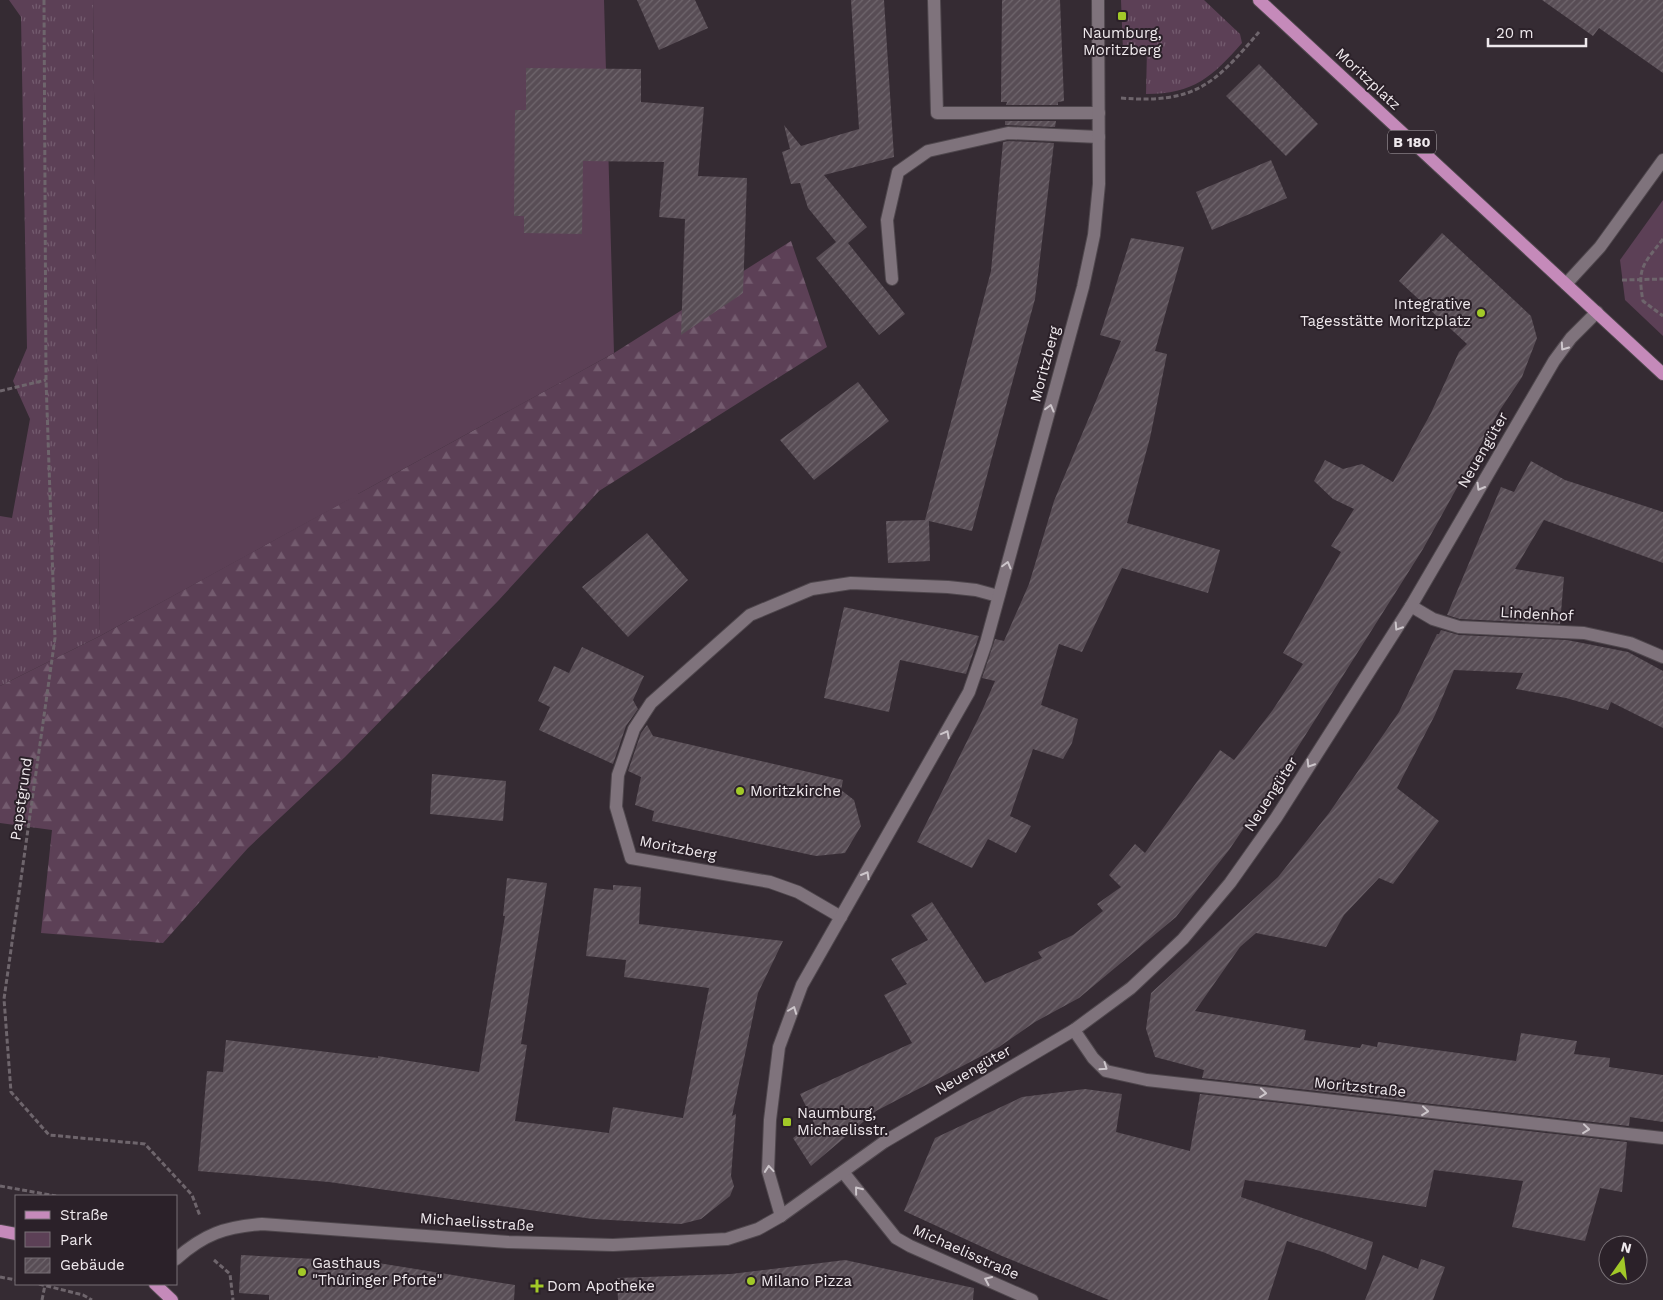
<svg xmlns="http://www.w3.org/2000/svg" width="1663" height="1300" font-family="'Work Sans',sans-serif">
<defs>
<pattern id="grass-tufts" width="24" height="20" patternUnits="userSpaceOnUse" patternTransform="scale(1.25)"><rect width="24" height="20" fill="#5c4056"/><path d="M3 7l-1-3M5 7V3M7 7l1-3M15 17l-1-3M17 17v-4M19 17l1-3" fill="none" stroke="#745c6f"/></pattern>
<pattern id="forest-firs" width="22" height="20" patternUnits="userSpaceOnUse" patternTransform="scale(1.25)"><rect width="22" height="20" fill="#5c4056"/><path d="M5 1l3.5 6h-7zM16 11l3.5 6h-7z" fill="#745c6f"/></pattern>
<pattern id="building-hatch" width="6" height="6" patternUnits="userSpaceOnUse" patternTransform="scale(1.25)"><rect width="6" height="6" fill="#584d55"/><path d="M-1 1l2-2M0 6l6-6M5 7l2-2" fill="none" stroke="#70676e"/></pattern>
</defs>
<rect width="100%" height="100%" fill="#352b33"/>
<g fill="url(#grass-tufts)">
<polygon points="9,0 93,0 100,636 0,686 0,516 12,518 30,419 13,381 27,348 21,17"/>
<path d="M 1121,0 L 1204,0 L 1240,34 L 1242,43 C 1212,77 1194,94 1146,94 L 1147,49 L 1123,51 Z"/>
</g>
<polygon fill="url(#forest-firs)" points="791,241 827,347 599,491 498,601 345,757 248,848 163,943 41,933 52,830 0,823 0,686 100,636 614,353"/>
<g fill="#5c4056">
<polygon points="93,0 604,0 614,353 358,494 358,498 350,499 100,636"/>
<polygon points="1663,200 1663,336 1625,300 1620,260"/>
</g>
<g fill="url(#building-hatch)">
<polygon points="637,0 695,0 708,28 659,50"/>
<polygon points="851,0 884,0 894,157 824,175 867,227 848,243 905,314 879,335 816,258 836,242 808,208 800,183 791,184 782,152 790,149 784,125 801,146 859,129"/>
<polygon points="1002,0 1060,0 1064,101 1058,102 1058,105 1006,105 1007,102 1001,102"/>
<polygon points="1542,0 1663,0 1663,73 1599,28 1593,36"/>
<polygon points="1259,64 1318,124 1286,156 1226,96"/>
<polygon points="526,68 641,69 641,102 704,107 698,176 747,178 743,293 681,335 685,219 659,217 664,162 583,161 582,234 524,233 524,216 514,216 515,110 526,110"/>
<polygon points="1005,121 1056,121 1055,127 1005,125"/>
<polygon points="1009,141 1054,143 1035,299 972,531 929,521 930,561 888,563 886,521 927,520 925,520 991,271 1003,142"/>
<polygon points="1271,160 1287,198 1212,230 1196,192"/>
<polygon points="1442,233 1531,316 1537,338 1522,377 1500,410 1423,549 1284,769 1229,850 1176,917 1079,998 1035,1022 999,1047 876,1111 811,1166 793,1138 814,1123 800,1094 912,1043 884,995 907,984 891,959 928,940 911,915 932,902 985,983 1042,958 1038,952 1073,935 1103,911 1097,904 1121,887 1109,875 1135,844 1145,853 1220,750 1234,760 1272,711 1303,664 1283,653 1341,552 1331,546 1354,509 1333,499 1314,481 1325,460 1343,469 1362,464 1393,482 1431,413 1459,352 1467,344 1399,281"/>
<polygon points="1131,238 1184,247 1155,351 1167,354 1150,438 1127,523 1220,550 1208,593 1122,568 1082,652 1059,644 1041,705 1078,719 1072,743 1063,759 1033,749 1010,816 1031,826 1016,853 988,839 972,868 917,842 982,711 995,681 982,678 995,639 1004,641 1029,584 1054,501 1121,341 1100,335"/>
<polygon points="858,382 889,421 814,480 780,440"/>
<polygon points="1531,461 1565,480 1663,512 1663,563 1544,520 1515,569 1564,577 1560,624 1460,619 1447,615 1501,487 1514,492"/>
<polygon points="647,533 688,580 628,637 582,587"/>
<polygon points="844,607 979,636 966,674 900,660 889,712 824,698"/>
<polygon points="1441,630 1459,635 1567,640 1628,652 1663,671 1663,728 1611,702 1608,710 1566,698 1516,689 1523,673 1454,670 1435,715 1397,788 1439,821 1393,884 1379,878 1344,915 1326,947 1256,933 1240,947 1195,1011 1306,1030 1304,1040 1360,1048 1362,1044 1377,1047 1378,1042 1516,1061 1521,1033 1577,1041 1574,1054 1610,1058 1609,1067 1663,1075 1663,1122 1630,1117 1629,1126 1202,1078 1204,1070 1155,1057 1146,1029 1151,993 1278,877 1329,813 1399,712 1437,634 1439,634"/>
<polygon points="582,647 644,676 633,700 638,709 626,726 613,764 539,730 550,707 538,701 554,666 569,673"/>
<polygon points="647,725 653,736 843,780 841,790 854,800 861,826 845,853 816,856 652,821 654,811 635,805 641,777 628,771 641,733"/>
<polygon points="432,774 506,781 503,821 430,814"/>
<polygon points="507,878 547,883 521,1044 527,1045 515,1121 609,1133 613,1107 683,1118 709,988 624,977 626,960 586,956 594,888 613,890 613,885 641,887 639,924 783,941 758,993 732,1116 736,1114 731,1176 734,1186 730,1196 701,1219 681,1224 593,1219 329,1182 198,1171 207,1071 223,1072 226,1040 378,1058 378,1056 479,1072 505,916 503,916"/>
<polygon points="1085,1089 1122,1094 1116,1132 1190,1151 1200,1094 1627,1142 1622,1192 1600,1188 1585,1241 1512,1227 1523,1181 1434,1170 1426,1207 1245,1180 1241,1197 1373,1242 1366,1270 1323,1252 1287,1241 1268,1300 1109,1300 1002,1256 904,1211 935,1138 1022,1097"/>
<polygon points="241,1255 372,1262 515,1285 514,1300 269,1300 269,1295 239,1293"/>
<polygon points="1383,1255 1418,1269 1421,1259 1445,1267 1433,1300 1365,1300"/>
<polygon points="845,1260 974,1288 973,1300 618,1300 617,1278 731,1274"/>
</g>
<g fill="none" stroke-linecap="round" stroke-linejoin="round">
<defs>
<g id="minor">
<polyline points="934,0 937,113 1099,113"/>
<polyline points="892,279 887,220 898,172 928,151 1008,133 1099,137"/>
<polyline points="1566,284 1600,247 1663,160"/>
<polyline points="1411,606 1433,619 1459,627 1584,633 1630,643 1663,657"/>
<polyline points="841,917 798,892 770,882 631,858 616,807 618,775 634,729 651,703 750,615 812,589 851,583 948,587 976,590 998,596"/>
<polyline points="1074,1030 1093,1058 1106,1071 1147,1080 1663,1138"/>
<polyline points="843,1172 896,1238 910,1246 1032,1300"/>
<polyline points="781,1216 768,1171 770,1120 779,1047 802,985 969,692 986,643 1083,287 1094,235 1099,184 1098,0"/>
<path d="M 176,1259 C 204,1234 225,1227 262,1224 L 508,1242 L 613,1245 L 727,1239 L 758,1229 L 781,1216 L 884,1142 L 1074,1030 L 1131,988 L 1183,939 L 1230,883 L 1276,818 L 1411,606 L 1554,361 L 1571,338 L 1597,312"/>
</g>
<g id="major">
<polyline points="1259,0 1663,374"/>
<polyline points="0,1231 16,1234"/>
<polyline points="155,1284 172,1300"/>
</g>
</defs>
<use href="#minor" stroke="#4f474d" stroke-width="14"/>
<use href="#major" stroke="#4f474d" stroke-width="14"/>
<g stroke="#6e656c" stroke-width="3" stroke-dasharray="5 2.5" stroke-linecap="butt">
<polyline points="44,0 46,380 55,638 4,999 11,1092 49,1135 145,1144 192,1195 200,1216"/>
<path d="M 1121,98 C 1194,104 1214,85 1259,32"/>
<path d="M 1663,239 C 1643,265 1637,267 1643,301 L 1663,316"/>
<polyline points="1622,280 1663,279"/>
<polyline points="0,391 46,380"/>
<polyline points="0,1186 56,1196"/>
<polyline points="214,1260 230,1274 233,1300"/>
<polyline points="0,1277 16,1280"/>
<polyline points="39,1284 83,1295 92,1300"/>
<polyline points="42,1300 45,1285"/>
</g>
<use href="#minor" stroke="#7f737c" stroke-width="12"/>
<use href="#major" stroke="#c58aba" stroke-width="12"/>
</g>
<defs><path id="oneway-chevron" d="M-2-3.5L2.5 0L-2 3.5" fill="none" stroke-width="1.6" stroke-linecap="round" stroke-linejoin="round" transform="scale(1.25)"/></defs>
<g stroke="#cdc6cb">
<use href="#oneway-chevron" transform="translate(1564 347) rotate(125)"/>
<use href="#oneway-chevron" transform="translate(1050 408) rotate(-75)"/>
<use href="#oneway-chevron" transform="translate(1480 487) rotate(120)"/>
<use href="#oneway-chevron" transform="translate(1007 565) rotate(-75)"/>
<use href="#oneway-chevron" transform="translate(1398 627) rotate(123)"/>
<use href="#oneway-chevron" transform="translate(946 734) rotate(-62)"/>
<use href="#oneway-chevron" transform="translate(1310 764) rotate(122)"/>
<use href="#oneway-chevron" transform="translate(866 875) rotate(-60)"/>
<use href="#oneway-chevron" transform="translate(793 1010) rotate(-69)"/>
<use href="#oneway-chevron" transform="translate(1104 1067) rotate(35)"/>
<use href="#oneway-chevron" transform="translate(1263 1093) rotate(6)"/>
<use href="#oneway-chevron" transform="translate(1425 1111) rotate(6)"/>
<use href="#oneway-chevron" transform="translate(1586 1129) rotate(6)"/>
<use href="#oneway-chevron" transform="translate(769 1169) rotate(-95)"/>
<use href="#oneway-chevron" transform="translate(858 1190) rotate(-129)"/>
<use href="#oneway-chevron" transform="translate(988 1280) rotate(-156)"/>
</g>
<g fill="#a2c928" stroke="#2b2129" stroke-width="2">
<rect x="1117" y="11" width="10" height="10" rx="2.5"/>
<circle cx="1481" cy="313" r="5"/>
<circle cx="740" cy="791" r="5"/>
<rect x="782" y="1117" width="10" height="10" rx="2.5"/>
<circle cx="302" cy="1272" r="5"/>
<circle cx="751" cy="1281" r="5"/>
<path d="M534.5 1278.5h5v5h5v5h-5v5h-5v-5h-5v-5h5z"/>
</g>
<g text-anchor="middle" stroke-width="4" stroke-linejoin="round" paint-order="stroke">
<rect fill="#2b2129" stroke="#b4adb2" stroke-width="1" x="1388" y="130.5" width="48" height="23" rx="4"/>
<g font-size="14" font-weight="bold" fill="#efe9ed">
<text x="1412" y="147">B 180</text>
</g>
<g font-size="15" fill="#efe9ed" stroke="#2b2129" text-anchor="start">
<text x="1122" y="38" text-anchor="middle">Naumburg,<tspan x="1122" dy="17">Moritzberg</tspan></text>
<text x="1471" y="309" text-anchor="end">Integrative<tspan x="1471" dy="17">Tagesstätte Moritzplatz</tspan></text>
<text x="750" y="796">Moritzkirche</text>
<text x="797" y="1118">Naumburg,<tspan x="797" dy="17">Michaelisstr.</tspan></text>
<text x="312" y="1268">Gasthaus<tspan x="312" dy="17">"Thüringer Pforte"</tspan></text>
<text x="761" y="1286">Milano Pizza</text>
<text x="547" y="1291">Dom Apotheke</text>
</g>
<g font-size="15" fill="#efe9ed" stroke="#2b2129">
<text transform="translate(1368 79) rotate(43)" y="5">Moritzplatz</text>
<text transform="translate(1045 364) rotate(-75)" y="5">Moritzberg</text>
<text transform="translate(1483 450) rotate(-60)" y="5">Neuengüter</text>
<text transform="translate(1537 614) rotate(3)" y="5">Lindenhof</text>
<text transform="translate(1271 794) rotate(-57)" y="5">Neuengüter</text>
<text transform="translate(21 799) rotate(-82)" y="5">Papstgrund</text>
<text transform="translate(678 848) rotate(11)" y="5">Moritzberg</text>
<text transform="translate(973 1070) rotate(-30)" y="5">Neuengüter</text>
<text transform="translate(1360 1087) rotate(6)" y="5">Moritzstraße</text>
<text transform="translate(477 1222) rotate(4)" y="5">Michaelisstraße</text>
<text transform="translate(966 1252) rotate(24)" y="5">Michaelisstraße</text>
</g>
</g>
<rect x="15" y="1195" width="162" height="90" fill="#2b2129" stroke="#797177"/>
<rect x="25" y="1211" width="25" height="8" fill="#c58aba" stroke="#797177"/>
<text x="60" y="1220" font-size="15" fill="#efe9ed">Straße</text>
<rect x="25" y="1232" width="25" height="15" fill="#5c4056" stroke="#797177"/>
<text x="60" y="1245" font-size="15" fill="#efe9ed">Park</text>
<rect x="25" y="1258" width="25" height="15" fill="url(#building-hatch)" stroke="#797177"/>
<text x="60" y="1270" font-size="15" fill="#efe9ed">Gebäude</text>
<g transform="translate(1623 1260) rotate(14)"><circle r="24" fill="#2b2129" stroke="#797177"/>
<path d="M0-4L9 19L0 12L-9 19Z" fill="#a2c928"/>
<text y="-8" font-size="14" font-weight="bold" text-anchor="middle" fill="#efe9ed">N</text>
</g>
<path d="M1488 38v8h98v-8" fill="none" stroke="#efe9ed" stroke-width="2.5"/>
<text x="1496" y="38" font-size="15" fill="#efe9ed" stroke="#2b2129" stroke-width="4" paint-order="stroke">20 m</text>
</svg>
